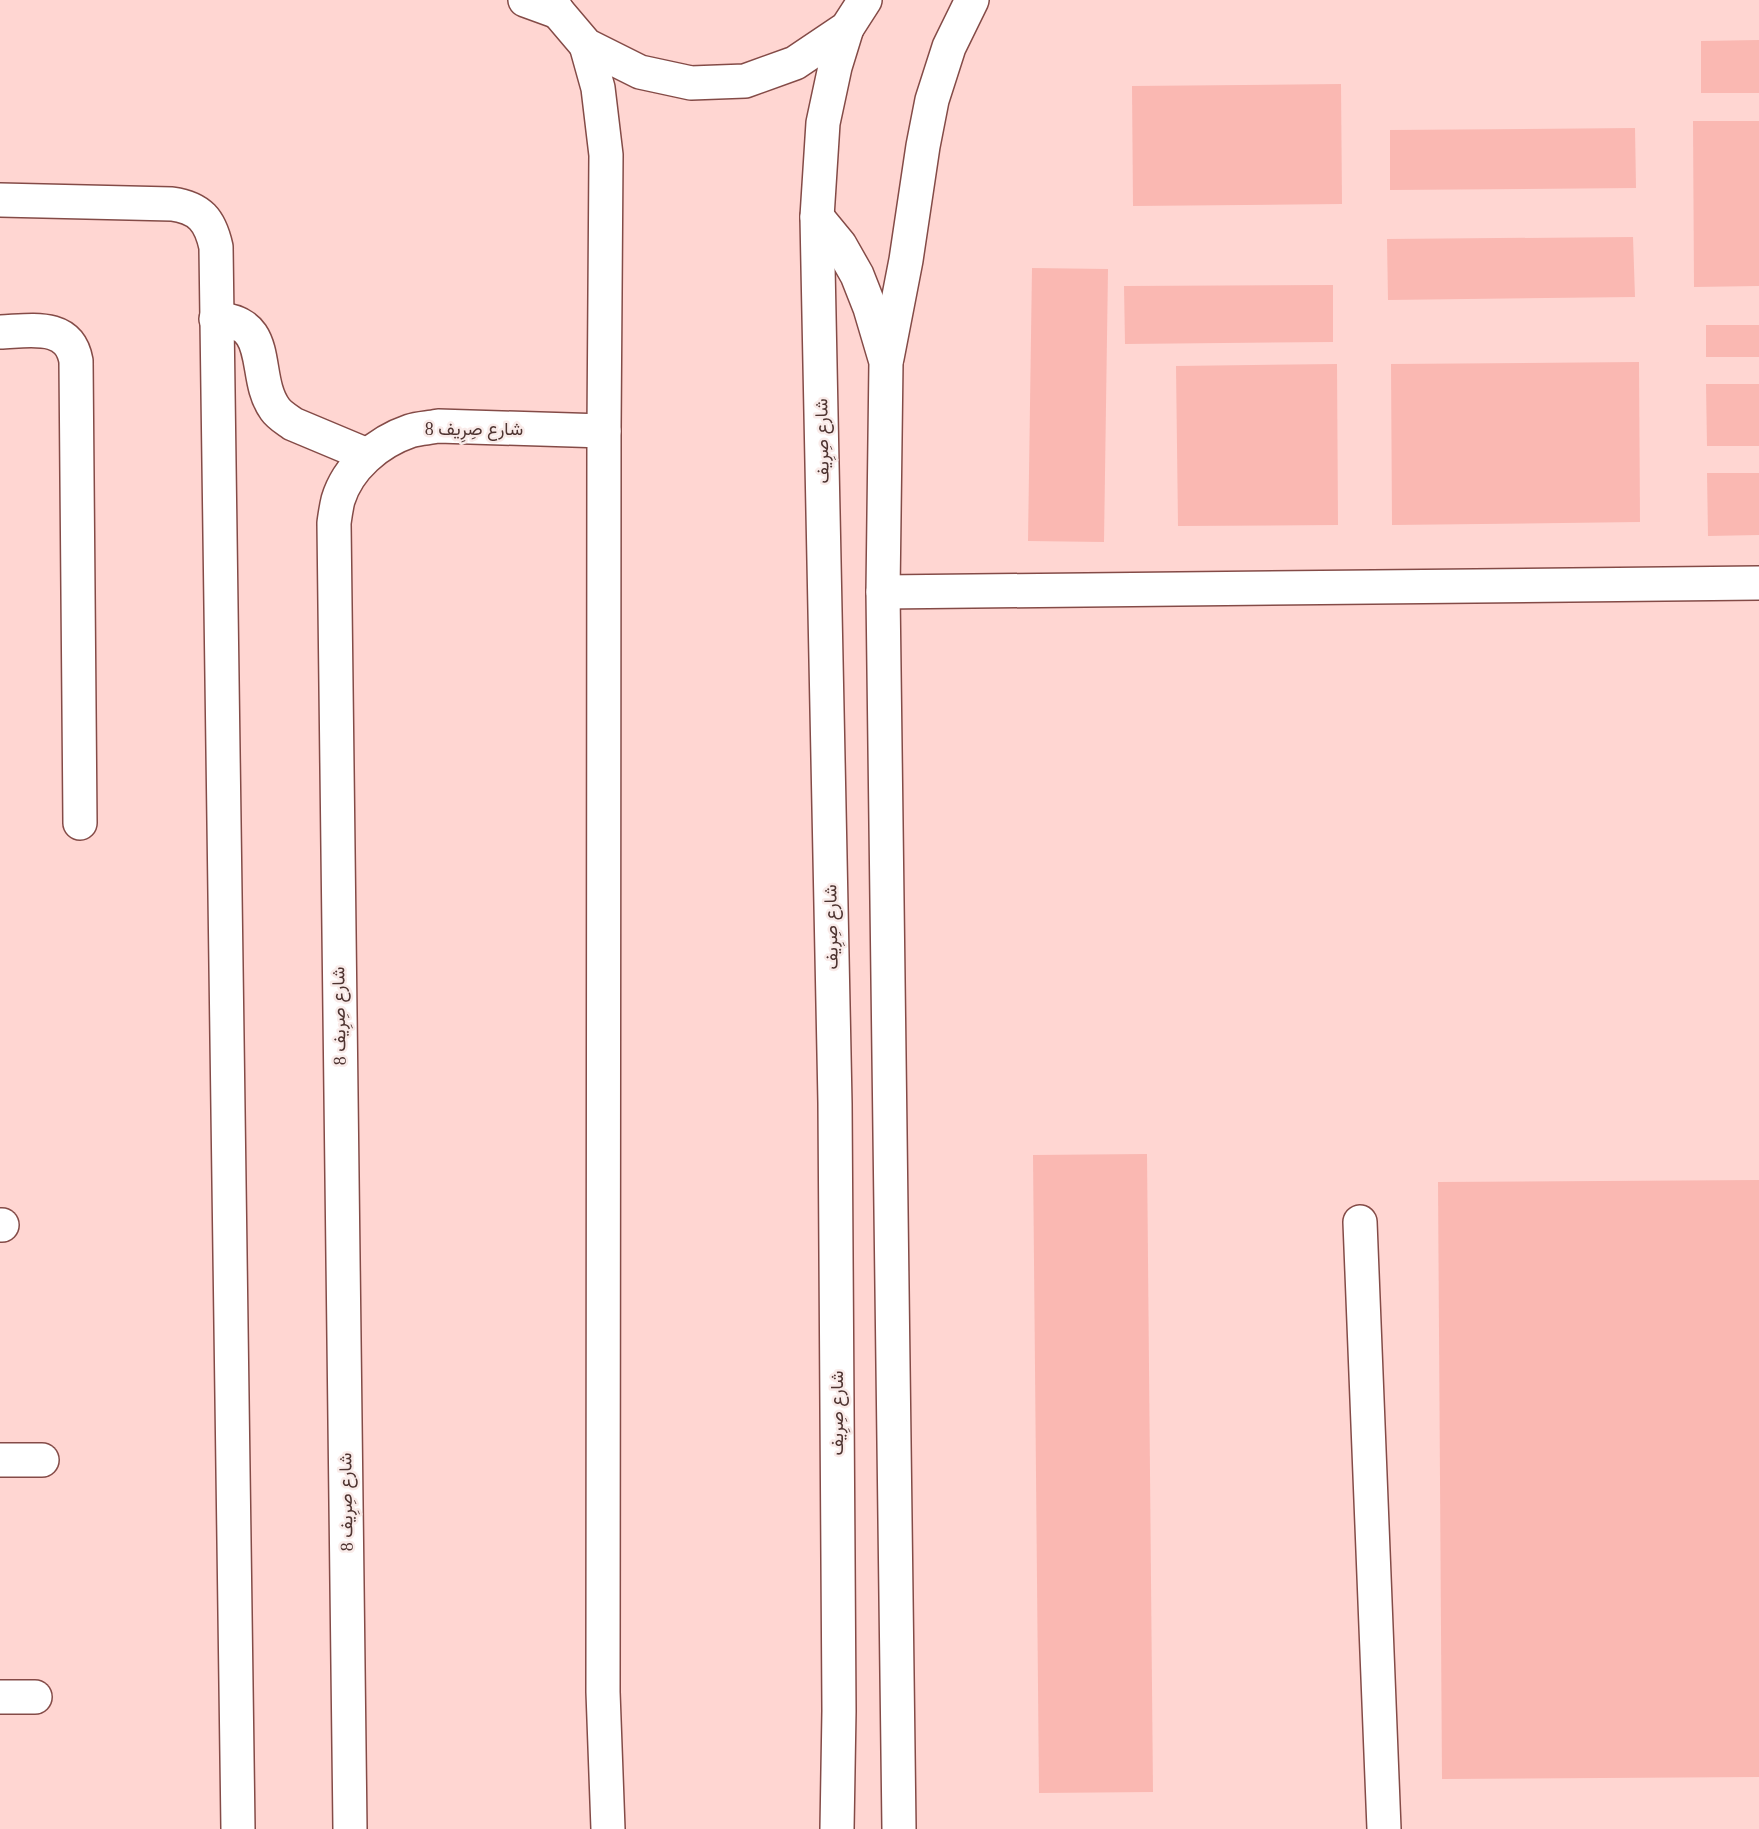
<svg xmlns="http://www.w3.org/2000/svg" width="1759" height="1829" font-family="'Times New Roman',Vazirmatn,serif">
<rect width="100%" height="100%" fill="#ffd6d2"/>
<g fill="#fab8b2">
<polygon points="1759,40 1759,93 1701,93 1701,41"/>
<polygon points="1341,84 1342,204 1133,206 1132,86"/>
<polygon points="1693,121 1759,121 1759,286 1694,287"/>
<polygon points="1635,128 1636,188 1390,190 1390,130"/>
<polygon points="1633,237 1635,297 1388,300 1387,239"/>
<polygon points="1032,268 1108,269 1104,542 1028,541"/>
<polygon points="1333,285 1333,342 1125,344 1124,286"/>
<rect x="1706" y="325" width="53" height="32"/>
<polygon points="1639,362 1640,522 1392,525 1391,364"/>
<polygon points="1337,364 1338,525 1178,526 1176,366"/>
<polygon points="1706,384 1759,384 1759,446 1707,446"/>
<polygon points="1707,473 1759,473 1759,535 1708,536"/>
<polygon points="1147,1154 1153,1792 1039,1793 1033,1155"/>
<polygon points="1759,1180 1759,1777 1442,1779 1438,1182"/>
</g>
<g fill="none" stroke-linecap="round" stroke-linejoin="round">
<defs>
<g id="minor">
<polyline points="525,0 558,12"/>
<path d="M 0,200 L 172,204 C 200,208 210,220 216,247 L 238,1829"/>
<polyline points="817,217 840,245 857,275 870,308 886,362 883,592 899,1829"/>
<path d="M 216,319 C 275,321 251,376 275,409 C 279,415 286,419 293,424 L 367,455"/>
<path d="M 0,332 C 30,331 69,322 76,361 L 80,823"/>
<polyline points="887,358 906,260 923,146 932,100 949,47 972,0"/>
<polyline points="883,592 1759,583"/>
<polyline points="1360,1222 1384,1829"/>
<polyline points="0,1225 2,1225"/>
<polyline points="0,1460 42,1460"/>
<polyline points="0,1697 35,1697"/>
<path d="M 350,1829 L 334,523 C 335,516 336,508 338,500 C 348,467 378,442 410,431 C 419,428 429,428 438,426 L 604,431"/>
</g>
<g id="major">
<polyline points="551,0 558,12 586,45 640,72 691,83 745,81 795,63 847,28 865,0"/>
<polyline points="586,45 598,88 606,155 604,431 603,1692 608,1829"/>
<polyline points="837,1829 839,1711 835,1103 817,217 823,123 835,67 847,28"/>
</g>
</defs>
<use href="#minor" stroke="#844b47" stroke-width="36"/>
<use href="#major" stroke="#844b47" stroke-width="36"/>
<use href="#minor" stroke="#fff" stroke-width="33"/>
<use href="#major" stroke="#fff" stroke-width="33"/>
</g>
<g text-anchor="middle" stroke-width="5" stroke-linejoin="round" paint-order="stroke">
<g font-size="18" fill="#4e3431" stroke="#f9ebe9">
<text x="474" y="435">شارع صِرِيف 8</text>
<text transform="translate(822 441) rotate(-91)" y="6">شارع صِرِيف</text>
<text transform="translate(831 927) rotate(-91)" y="6">شارع صِرِيف</text>
<text transform="translate(339 1016) rotate(-91)" y="6">شارع صِرِيف 8</text>
<text transform="translate(837 1413) rotate(-90)" y="6">شارع صِرِيف</text>
<text transform="translate(346 1502) rotate(-91)" y="6">شارع صِرِيف 8</text>
</g>
</g>
</svg>
